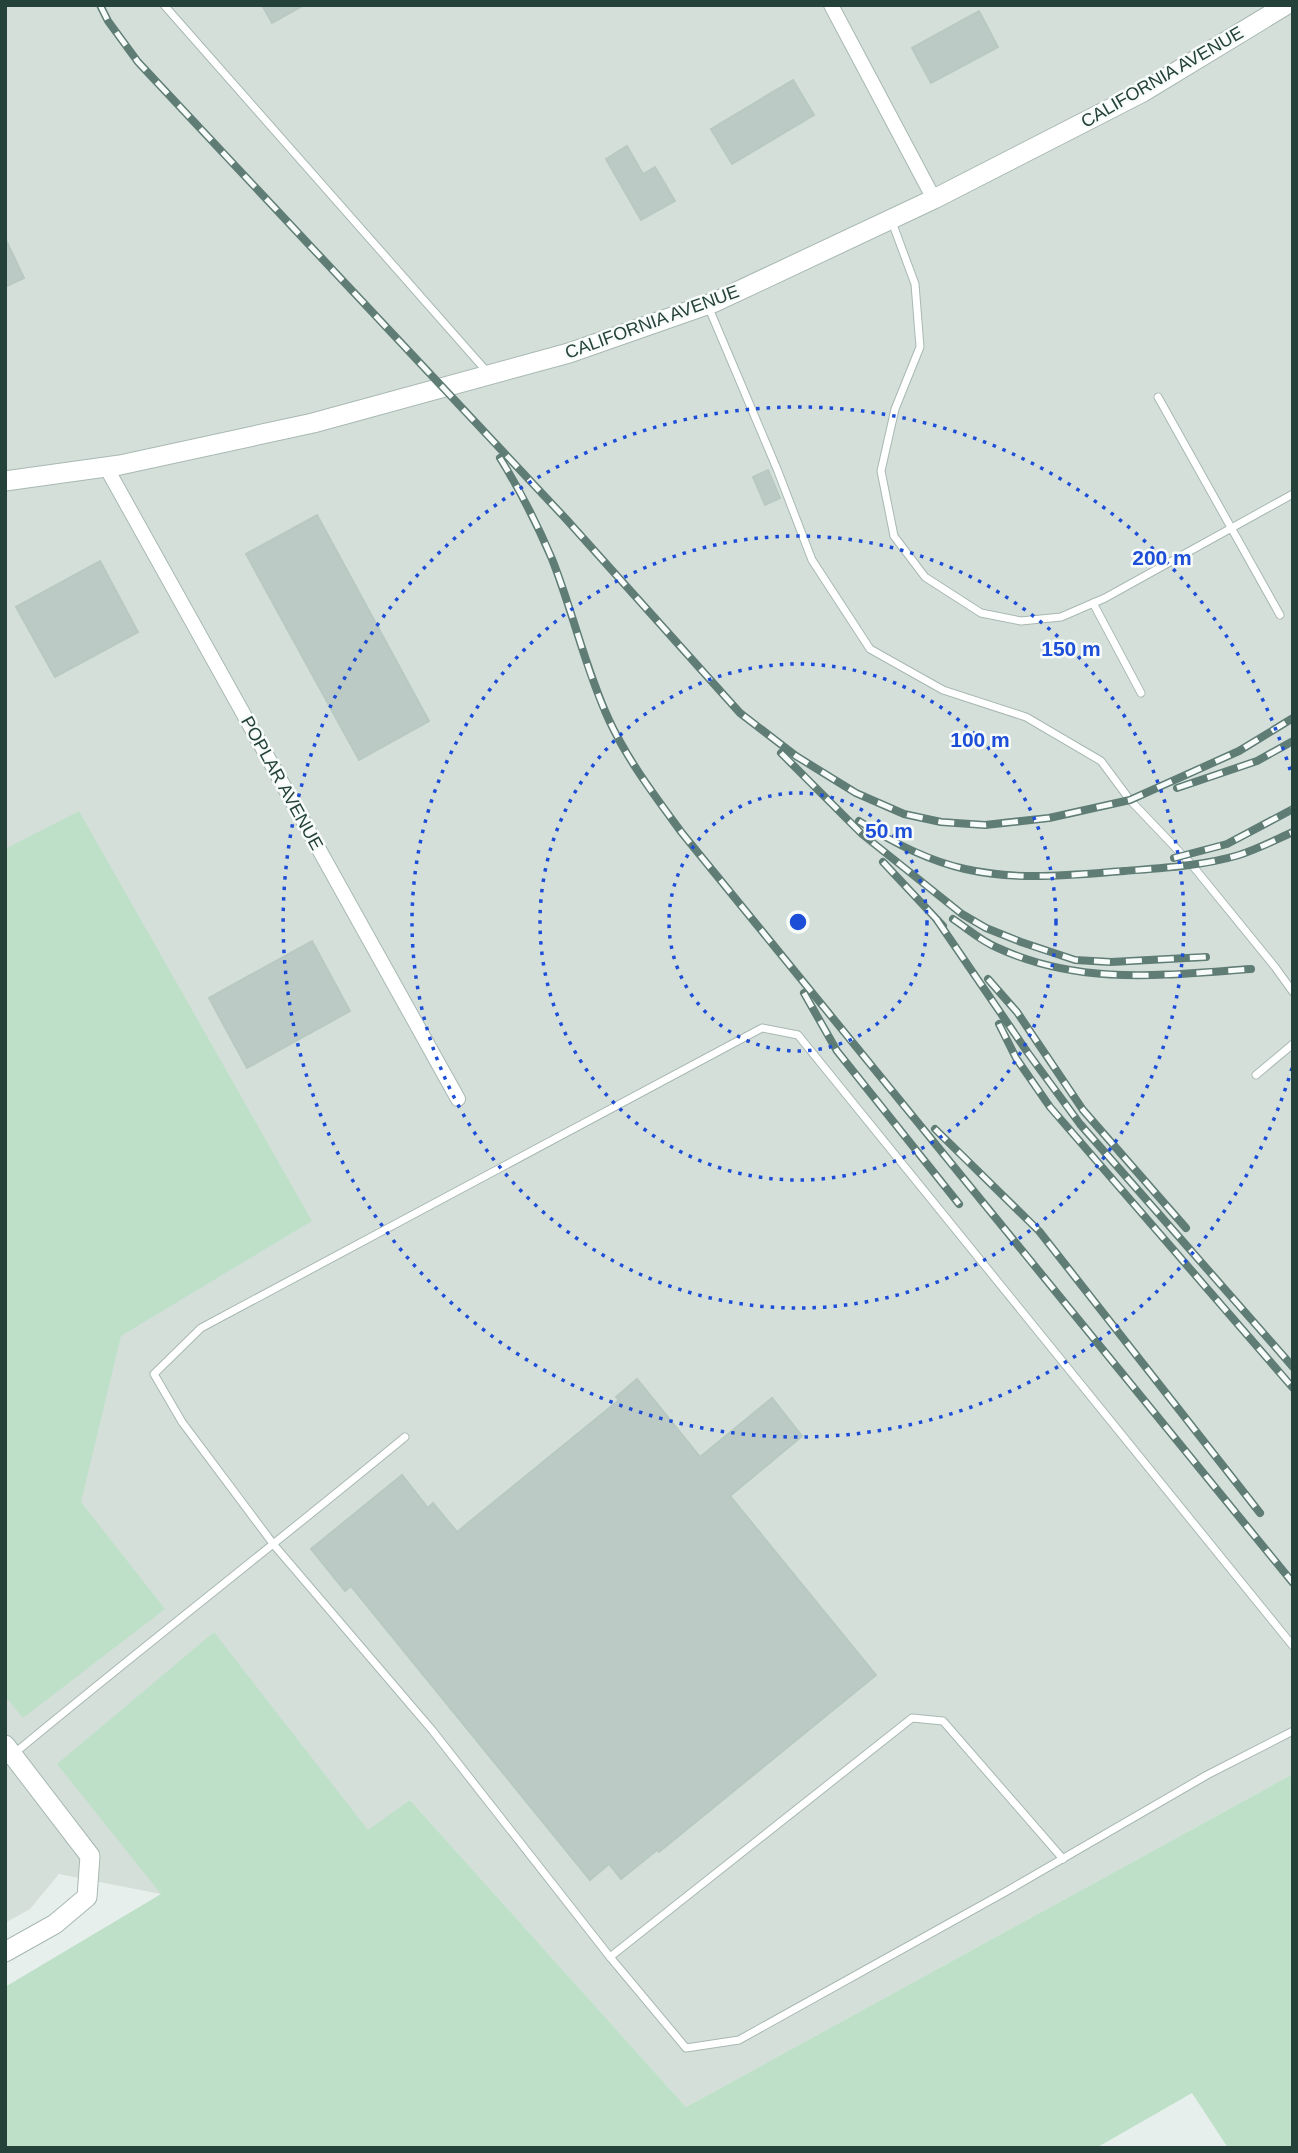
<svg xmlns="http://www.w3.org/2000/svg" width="1298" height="2153" font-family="Helvetica,sans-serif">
<rect width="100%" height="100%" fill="#e6efeb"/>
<polygon fill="#d4dfda" points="5,5 1293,5 1293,1774 686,2107 410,1800 369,1831 161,1894 59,1874 30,1909 5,1923"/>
<g fill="#bfe0c8">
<polygon points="79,811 312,1221 121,1336 81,1502 165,1609 23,1718 5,1696 5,849"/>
<polygon points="214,1632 368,1830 410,1800 686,2107 1293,1774 1293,2148 1228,2148 1192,2093 1096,2148 5,2148 5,1987 161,1894 57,1764"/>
</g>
<g fill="#bbcac4" stroke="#b8c9c2" stroke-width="2">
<polygon points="262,5 304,5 272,23"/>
<polygon points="979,11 998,47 931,83 912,48"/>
<polygon points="793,80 814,115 732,164 711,129"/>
<polygon points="627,146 643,174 655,167 675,201 641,220 606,159"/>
<polygon points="5,238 24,278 5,287"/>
<polygon points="768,470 780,498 765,505 753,477"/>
<polygon points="317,515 429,721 359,760 246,554"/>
<polygon points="100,561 138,632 55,677 16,607"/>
<polygon points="312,941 350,1011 247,1068 209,998"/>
<polygon points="637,1379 700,1457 772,1398 802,1436 730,1496 876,1675 659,1852 657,1850 621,1879 609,1864 590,1880 351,1586 345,1591 311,1549 402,1475 428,1508 433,1503 457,1532 619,1400 616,1397"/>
</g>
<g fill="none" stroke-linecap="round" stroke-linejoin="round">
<defs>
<g id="service">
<polyline points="164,5 489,374"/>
<polyline points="892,222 915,284 920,347 895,409 881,471 894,536 925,577 981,613 1021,621 1061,617 1105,598 1293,494"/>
<polyline points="708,306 777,469 812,560 870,649 943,690 1026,717 1101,761 1130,800 1192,865 1275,967 1293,992"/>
<polyline points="1158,397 1280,615"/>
<polyline points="1093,603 1141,693"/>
<polyline points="1256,1075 1293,1044"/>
<polyline points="1293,1646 798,1035 762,1028 201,1328 154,1374 182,1422 274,1545 432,1730 610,1957 686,2048 739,2040 1007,1891 1207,1775 1293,1731"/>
<path d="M 5,1761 C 137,1651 273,1546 405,1437"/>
<polyline points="610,1957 912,1718 943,1721 1063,1859"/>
</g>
<g id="minor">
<polyline points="831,5 934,199"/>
<polyline points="106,467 458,1099"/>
</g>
<g id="tertiary">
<polyline points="5,481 120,465 313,423 569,353 715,302 934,199 1143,92 1286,5"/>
<polyline points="5,1745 90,1856 87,1897 55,1924 5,1952"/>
</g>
</defs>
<use href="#service" stroke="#a8b8b2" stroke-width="9"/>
<use href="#minor" stroke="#a8b8b2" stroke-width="16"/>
<use href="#tertiary" stroke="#a8b8b2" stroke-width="21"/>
<use href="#service" stroke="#fff" stroke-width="7"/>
<use href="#minor" stroke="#fff" stroke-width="14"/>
<use href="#tertiary" stroke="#fff" stroke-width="19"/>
<defs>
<g id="rail">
<polyline points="100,5 108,21 138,62 566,519 740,713 796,756 856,793 904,814 941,822 985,825 1049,818 1130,800 1239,751 1293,718"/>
<path d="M 500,458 C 520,490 537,524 552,559 C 573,612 585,668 609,720 C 628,761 655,796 682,833 L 1293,1583"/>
<polyline points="781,753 862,834 962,914 986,928 1021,942 1075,960 1111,962 1206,957"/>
<polyline points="1177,788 1257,761 1293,741"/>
<path d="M 859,821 C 890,841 929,861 965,869 C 1018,881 1071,875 1124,871 C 1163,868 1202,866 1239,855 C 1258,849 1275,840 1293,832"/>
<polyline points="1174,858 1227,844 1293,809"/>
<polyline points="883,862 943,926"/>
<path d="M 953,919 C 968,929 981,941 998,948 C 1081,986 1163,975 1251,969"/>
<polyline points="937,920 1028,1053 1080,1124 1293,1367"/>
<polyline points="988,979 1017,1012 1083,1110 1186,1228"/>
<polyline points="804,993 837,1051 959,1204"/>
<polyline points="999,1024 1016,1058 1050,1107 1293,1388"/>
<polyline points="935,1129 1039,1231 1260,1513"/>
</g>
</defs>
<use href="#rail" stroke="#5f7d75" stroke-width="8"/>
<use href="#rail" stroke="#f7fbf9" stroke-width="5" stroke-dasharray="16" stroke-linecap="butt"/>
</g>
<g fill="none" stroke="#1d4ed8" stroke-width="3.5" stroke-dasharray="3.5 7">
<circle cx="798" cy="922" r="129"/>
<circle cx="798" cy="922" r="258"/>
<circle cx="798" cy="922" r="386"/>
<path d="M1292 1068A515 515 0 1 1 1292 776"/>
</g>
<g text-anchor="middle" stroke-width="5" stroke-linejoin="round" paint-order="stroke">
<g font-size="18" fill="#24423a" stroke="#f7fbf9">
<text transform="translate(1162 77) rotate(-30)" y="6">CALIFORNIA AVENUE</text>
<text transform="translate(652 322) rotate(-20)" y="6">CALIFORNIA AVENUE</text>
<text transform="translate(282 783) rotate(61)" y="6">POPLAR AVENUE</text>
</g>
</g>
<circle cx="798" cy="922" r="10" fill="#1d4ed8" stroke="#f7fbf9" stroke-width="3.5"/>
<g font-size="21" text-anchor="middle" font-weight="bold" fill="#1d4ed8" stroke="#f7fbf9" stroke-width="5" stroke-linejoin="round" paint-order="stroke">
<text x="1162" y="565">200 m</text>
<text x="1071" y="656">150 m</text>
<text x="980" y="747">100 m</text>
<text x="889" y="838">50 m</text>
</g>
<rect width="1298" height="2153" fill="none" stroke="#24423a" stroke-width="14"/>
</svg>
